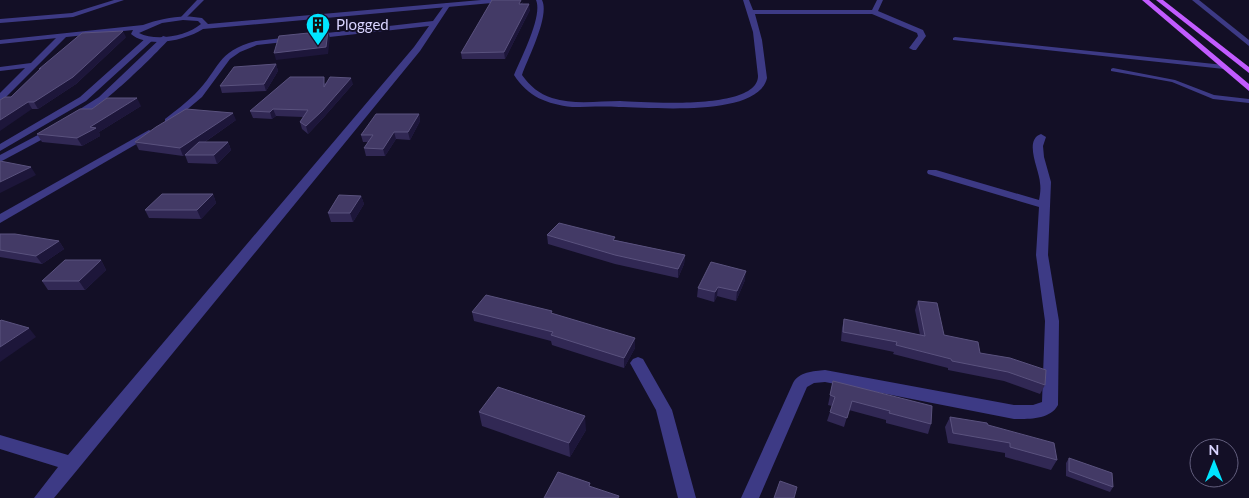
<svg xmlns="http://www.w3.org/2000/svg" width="1249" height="498" font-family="Lato,sans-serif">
<rect width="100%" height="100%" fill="#130f26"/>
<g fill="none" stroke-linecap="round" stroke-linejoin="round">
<g fill="#3d3a85" fill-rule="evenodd">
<polygon points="955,37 1224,65 1227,67 1224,69 953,40 953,38"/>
<polygon points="1113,68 1175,80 1214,95 1249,99 1249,103 1213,99 1172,82 1111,71 1111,69"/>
</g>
<g fill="#3d3a85" fill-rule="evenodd">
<polygon points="114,0 124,0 73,17 0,23 0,19 72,13"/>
<polygon points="197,0 204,0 185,19 181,19 181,17"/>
<path d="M 536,0 L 542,0 C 550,16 528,58 522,75 C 530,86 539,94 552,98 C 574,105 598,101 620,101 C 644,102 758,111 758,76 L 753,32 L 743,0 L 749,0 L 753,10 L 872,10 L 877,0 L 883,0 L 878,11 L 923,30 L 926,36 L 916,50 L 913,50 L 909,48 L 918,36 L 917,33 L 872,14 L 755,14 L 762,40 L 767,78 C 758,118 650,107 619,107 C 603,106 588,107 572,107 C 547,104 528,97 514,75 C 521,58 543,16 536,0 Z"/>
<polygon points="1192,0 1199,0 1249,40 1249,46"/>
<path d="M 446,3 L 451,4 L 420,51 L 78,469 L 54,498 L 34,498 L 58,467 L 0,449 L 0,435 L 68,455 L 414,47 L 429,26 L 257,45 L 240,52 L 230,59 L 202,97 L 171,123 L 165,123 L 165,119 C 175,111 186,103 195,94 C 221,68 215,52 256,41 L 433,21 Z"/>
<polygon points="60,34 67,36 3,100 0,101 0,93 25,68 0,71 0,67 31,63"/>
<path d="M 163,36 L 170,38 C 156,54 87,123 69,120 L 69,116 L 99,97 Z"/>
<polygon points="147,37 154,39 86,101 0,151 0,144 80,97"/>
<polygon points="53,127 56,128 56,132 0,162 0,155"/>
<polygon points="149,130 154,133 152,135 0,223 0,214"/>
<path d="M 1041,134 L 1046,137 L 1043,146 L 1044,157 L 1051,182 L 1048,255 L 1059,321 L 1058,405 C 1050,420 1028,419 1014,419 L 825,382 L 814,383 L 807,387 L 759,498 L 741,498 L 793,383 C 799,372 813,371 825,370 L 1014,405 L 1033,405 L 1042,402 L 1045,321 L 1036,255 L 1039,207 L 928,174 L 927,172 L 928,170 L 936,170 L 1039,200 C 1040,195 1041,189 1040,183 C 1040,171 1023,140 1041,134 Z"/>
<polygon points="638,357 643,359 672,410 696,498 678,498 656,410 630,363 633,359"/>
</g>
<path fill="#3d3a85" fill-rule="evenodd" d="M 481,0 L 506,0 L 503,2 L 203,29 C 186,40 149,49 131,34 L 133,30 L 0,44 L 0,40 L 143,25 C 162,18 182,14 202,18 L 208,24 ZM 183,20 L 198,21 L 201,24 C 187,36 156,42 139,33 L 162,23 Z"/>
<g fill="#c25bff" fill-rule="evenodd">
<polygon points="1142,0 1149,0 1249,84 1249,91"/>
<polygon points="1156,0 1163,0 1249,67 1249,73"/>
</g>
</g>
<g fill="#312854">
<polygon points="523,2 522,4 530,10 505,59 462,59 461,53"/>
<polygon points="126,37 76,84 38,109 32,109 11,97 40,70 39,69"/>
<polygon points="276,64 278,71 266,91 222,93 220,86"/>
<polygon points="326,83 353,84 324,117 308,134 302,129 300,122 303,117 276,116 272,119 253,118 250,111"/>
<polygon points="141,106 99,132 100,136 82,146 42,142 37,134 92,109"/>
<polygon points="419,114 420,121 410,140 396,139 385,156 366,156 364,148 368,142 363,142 361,135"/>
<polygon points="236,120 205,142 228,142 231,150 217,164 188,163 185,155 183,156 139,150 135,142"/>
<polygon points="213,194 216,203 201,219 149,218 145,210"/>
<polygon points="361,196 364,204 353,222 331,222 328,213"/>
<polygon points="0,234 59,241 64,249 42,264 0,257"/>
<polygon points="547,235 615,240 685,255 684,264 678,278 615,264 548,244"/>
<polygon points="101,260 106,270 85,290 48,290 42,281"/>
<polygon points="745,280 736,301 717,296 714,302 697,297 698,288"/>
<polygon points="918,301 944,335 1045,385 1040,394 1004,381 948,370 948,368 893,354 894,352 841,341 842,328 844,319 920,335 915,310"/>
<polygon points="472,312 553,314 635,348 624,368 552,345 551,341 474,321"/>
<polygon points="833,381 931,424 928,434 886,423 886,420 849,410 844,427 827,421 832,406 828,405"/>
<polygon points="479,412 586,430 570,457 482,426"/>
<polygon points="950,417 988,425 1057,460 1051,470 1005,457 1005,453 948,443 945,427"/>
<polygon points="1069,458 1113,487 1110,492 1066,476 1066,463"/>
</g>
<g fill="#1d163a">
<polygon points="529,4 530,10 505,59 504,52"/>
<polygon points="123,31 126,37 76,84 38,109 34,102"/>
<polygon points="328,31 330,38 328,54 276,60 274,53"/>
<polygon points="276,64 278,71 266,91 264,84"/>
<polygon points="351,78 353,84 324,117 308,134 306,126"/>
<polygon points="137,98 141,106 99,132 100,136 82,146 77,138 90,127"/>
<polygon points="28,102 32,109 0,131 0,120"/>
<polygon points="273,109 276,116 272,119 270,112"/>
<polygon points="233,113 236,120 186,155 185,155 183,156 180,148"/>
<polygon points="419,114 420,121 410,140 408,132"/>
<polygon points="394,132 396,139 385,156 383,149"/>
<polygon points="228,142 231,150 217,164 214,155"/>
<polygon points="31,167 36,175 0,193 0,182"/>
<polygon points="213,194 216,203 201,219 197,210"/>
<polygon points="361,196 364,204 353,222 350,213"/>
<polygon points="59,241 64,249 42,264 36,256"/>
<polygon points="685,255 684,264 678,278 678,269"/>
<polygon points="101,260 106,270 85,290 79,281"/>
<polygon points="746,271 745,280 736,301 737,291"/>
<polygon points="718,287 717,296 714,302 715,292"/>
<polygon points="29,328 36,337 0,362 0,347"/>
<polygon points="635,338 635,348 624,368 624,358"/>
<polygon points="585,416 586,430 570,457 569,443"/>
</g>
<g fill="#433a66" stroke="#5a527e">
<polygon points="492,0 521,0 519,4 529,4 504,52 461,53"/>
<polygon points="123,31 73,77 34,102 28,102 0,120 0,100 5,97 11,97 41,68 39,69 82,33"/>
<polygon points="328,31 326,47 274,53 279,36"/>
<polygon points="276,64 264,84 220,86 234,67"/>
<polygon points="290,77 324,77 324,87 330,77 351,78 322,111 306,126 300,122 308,110 273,109 270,112 250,111"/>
<polygon points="107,98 137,98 90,127 96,128 77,138 37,134 80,109 92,109"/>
<polygon points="186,109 233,113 180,148 135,142 156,127"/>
<polygon points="376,114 419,114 408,132 394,132 383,149 364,148 373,135 361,135"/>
<polygon points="199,142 228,142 214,155 185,155"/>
<polygon points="0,161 31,167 0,182"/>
<polygon points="162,194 213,194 197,210 145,210"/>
<polygon points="339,195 361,196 350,213 328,213"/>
<polygon points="559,223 615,237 613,240 685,255 678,269 615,255 547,235"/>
<polygon points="0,234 15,234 59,241 36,256 0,250"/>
<polygon points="65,260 101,260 79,281 42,281"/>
<polygon points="711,262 746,271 737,291 718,287 715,292 698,288"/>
<polygon points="486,295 552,311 551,313 635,338 624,358 551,335 553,332 472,312"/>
<polygon points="918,301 937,303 944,335 978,342 980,353 1010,358 1046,370 1045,385 1008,372 952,361 951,359 896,345 897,342 843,332 844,319 925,336"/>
<polygon points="1,320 29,328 0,347 0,321"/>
<polygon points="833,381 932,406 931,424 889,413 890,411 852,401 847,418 830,412 835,397 830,395"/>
<polygon points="498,387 585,416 569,443 479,412"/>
<polygon points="950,417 987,423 988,425 1054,443 1057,460 1010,447 1010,443 953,433"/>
<polygon points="1069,458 1112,473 1113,487 1069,471"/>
<polygon points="558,472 590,483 589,486 619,496 618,498 544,498"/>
<polygon points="780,481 797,487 794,498 774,498"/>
</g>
<defs>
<symbol id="building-pin" viewBox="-11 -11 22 30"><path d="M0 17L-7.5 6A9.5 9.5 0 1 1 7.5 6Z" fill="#00e5ff" stroke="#130f26"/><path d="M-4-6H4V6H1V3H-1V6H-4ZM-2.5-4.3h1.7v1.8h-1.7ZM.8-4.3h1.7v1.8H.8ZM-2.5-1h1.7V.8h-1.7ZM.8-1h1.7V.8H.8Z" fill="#111"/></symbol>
</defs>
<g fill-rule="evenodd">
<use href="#building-pin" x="304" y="11" width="28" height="38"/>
</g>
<g text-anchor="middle" stroke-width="4" stroke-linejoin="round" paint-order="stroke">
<g font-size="15" fill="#d9d4ff" stroke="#130f26" text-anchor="start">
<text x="336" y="30">Plogged</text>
</g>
</g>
<g transform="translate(1214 463)"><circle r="24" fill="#130f26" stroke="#625e7d"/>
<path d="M0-4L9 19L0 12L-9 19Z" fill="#00e5ff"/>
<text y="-8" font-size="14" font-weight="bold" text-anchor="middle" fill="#d9d4ff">N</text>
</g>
</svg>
